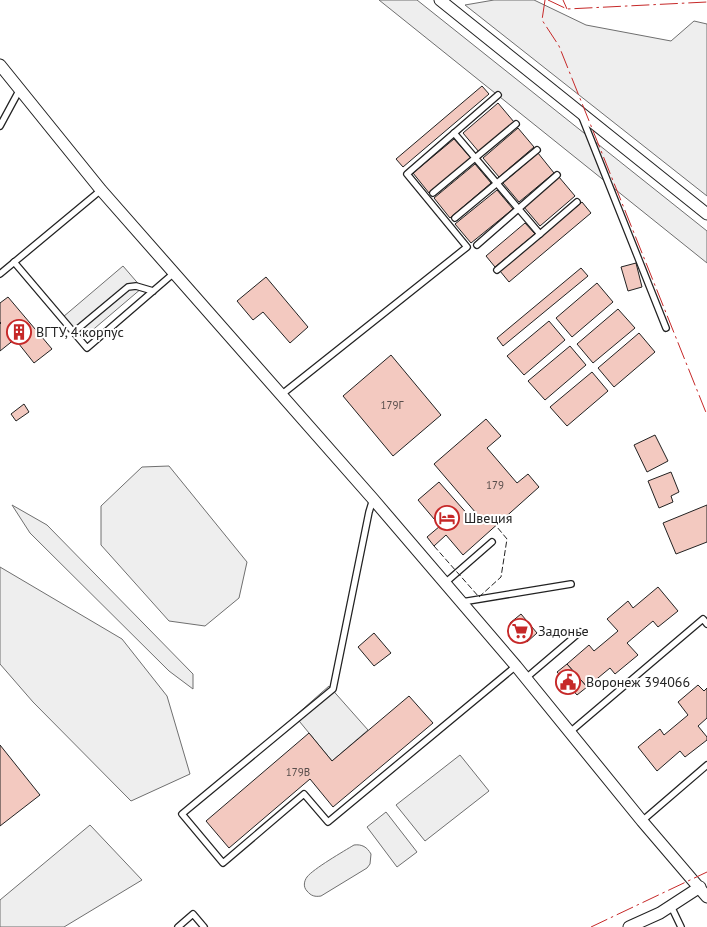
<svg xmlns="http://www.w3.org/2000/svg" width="707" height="927" font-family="'PT Sans',sans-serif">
<rect width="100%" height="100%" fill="#fff"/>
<g fill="#eee" stroke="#6f6f6f">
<polygon points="379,0 417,0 707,231 707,263"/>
<polygon points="494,0 534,0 586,25 671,41 694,21 707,24 707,196 465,5"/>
<polygon points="169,466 247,562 239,598 205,626 169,621 101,545 101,506 142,467"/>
<polygon points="12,505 47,525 193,674 193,689 169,671 30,533"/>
<polygon points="0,567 122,639 167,696 190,774 131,801 33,702 0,664"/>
<polygon points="460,755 489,791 425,841 396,805"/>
<polygon points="386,812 417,852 397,867 367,827"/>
<polygon points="90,825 142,880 64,927 0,927 0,900"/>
<path d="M 354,845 C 362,844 367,847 371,854 L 370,864 L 367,868 L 321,896 C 315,897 311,896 307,891 C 303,887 304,881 307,877 C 313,869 344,851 354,845 Z"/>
</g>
<g fill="#ededed" stroke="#6f6f6f">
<polygon points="123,266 142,288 82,339 63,317"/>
<polygon points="329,686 368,730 332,761 295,716"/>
</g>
<g fill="#f3c9c0" stroke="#222">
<polygon points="482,86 489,94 403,167 396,159"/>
<polygon points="498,103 514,122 479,152 463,133"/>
<polygon points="518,128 534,147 499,177 483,158"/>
<polygon points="454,139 471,158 429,193 413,173"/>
<polygon points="538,153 554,173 519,202 503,183"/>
<polygon points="475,164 491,183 450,218 434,198"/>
<polygon points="559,177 575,196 540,226 524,207"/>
<polygon points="497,190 513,209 471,243 455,224"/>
<polygon points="582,202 591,213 509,282 500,271"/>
<polygon points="525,223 535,234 495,267 486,256"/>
<polygon points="636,263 642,287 628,291 621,267"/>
<polygon points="581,268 588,276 503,346 497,338"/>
<polygon points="266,277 308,327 290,343 263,312 253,320 237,301"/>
<polygon points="597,283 613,302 572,337 556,318"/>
<polygon points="8,297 52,349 34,363 15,339 0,351 0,324 1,323 0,322 0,303"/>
<polygon points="618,309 635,328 593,363 577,344"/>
<polygon points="549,321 565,340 524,375 507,356"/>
<polygon points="639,333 655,352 614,387 598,368"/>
<polygon points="570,346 586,365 545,400 528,381"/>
<polygon points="391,355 441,415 393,456 343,396"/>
<polygon points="592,372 608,391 567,426 550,407"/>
<polygon points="24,404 29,412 16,421 11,414"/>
<polygon points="486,419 501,436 487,448 517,483 528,474 539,487 463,555 446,535 434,546 427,537 440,526 418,500 439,482 470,517 476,513 434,464"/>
<polygon points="655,435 668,461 647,472 634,445"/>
<polygon points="671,472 679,492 671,496 673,502 659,508 648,481"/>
<polygon points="707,505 707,542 676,554 663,523"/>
<polygon points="658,587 678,611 658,627 653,621 627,643 638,655 615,674 610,668 587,687 567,664 589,645 594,651 618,631 607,619 628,601 633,608"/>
<polygon points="521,614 537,633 527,642 510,623"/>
<polygon points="374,633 391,653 374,666 358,647"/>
<polygon points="567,664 587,687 577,695 557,672"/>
<polygon points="698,685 704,691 707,688 707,718 698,726 707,737 707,740 685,757 680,751 657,771 638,747 660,729 664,735 688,715 678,702"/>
<polygon points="409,696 433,723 333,807 310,779 229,848 206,821 309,733 332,761"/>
<polygon points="0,745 40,795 0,826"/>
</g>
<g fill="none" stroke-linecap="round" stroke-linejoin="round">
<defs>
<g id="lane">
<polyline points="582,117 666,328"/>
<polyline points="0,126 20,89"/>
<polyline points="454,133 540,234 497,270"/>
<polyline points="433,193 516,124"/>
<polyline points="455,218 537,150"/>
<polyline points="540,234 577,202"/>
<polyline points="477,245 557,175"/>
<polyline points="14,262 87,348 174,273"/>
<polyline points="0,274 101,190"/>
<polyline points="74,332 128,287 136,286 153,291"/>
<polyline points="281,395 467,247 407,174 498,95"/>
<polyline points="373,499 369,512 333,689 182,814 223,863 304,794 328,822 516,666"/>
<polyline points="445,583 492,542"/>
<polyline points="462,602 571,584"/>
<polyline points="526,678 580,632"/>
<polyline points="570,732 703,619 707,624"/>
<polyline points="642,821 707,765"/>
<polyline points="671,906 681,927"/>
<polyline points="178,927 193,914 204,927"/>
</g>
<g id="street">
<polyline points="440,0 707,214"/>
<polyline points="0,65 101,190 373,499 516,666 642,821 707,897"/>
<polyline points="629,927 660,913 700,887"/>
</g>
</defs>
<use href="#lane" stroke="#222" stroke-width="8"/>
<use href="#street" stroke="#222" stroke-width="13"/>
<use href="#lane" stroke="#fff" stroke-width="5.5"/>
<use href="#street" stroke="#fff" stroke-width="11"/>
<polyline stroke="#222" stroke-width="1" stroke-dasharray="6 2.5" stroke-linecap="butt" points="434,546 479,597 501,577 507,539 497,527"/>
<g stroke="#c62828" stroke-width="1" stroke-dasharray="18 4 2.5 4" stroke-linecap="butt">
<polyline points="545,0 542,20 559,46 707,415"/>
<polyline points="548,0 567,9 707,2"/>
<polyline points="563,0 567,9"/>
<polyline points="591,927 707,872"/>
</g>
</g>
<defs>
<symbol id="building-ring" viewBox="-11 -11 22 22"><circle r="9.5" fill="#fff" stroke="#c62828" stroke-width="1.5"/><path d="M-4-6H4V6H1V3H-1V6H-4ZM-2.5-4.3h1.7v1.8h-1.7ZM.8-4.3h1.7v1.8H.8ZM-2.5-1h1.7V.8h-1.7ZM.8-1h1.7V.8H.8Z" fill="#c62828"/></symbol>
<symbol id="hotel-ring" viewBox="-11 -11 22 22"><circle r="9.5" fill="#fff" stroke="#c62828" stroke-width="1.5"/><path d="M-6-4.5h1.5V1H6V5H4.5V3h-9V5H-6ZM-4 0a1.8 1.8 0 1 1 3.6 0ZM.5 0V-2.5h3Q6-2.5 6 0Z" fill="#c62828"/></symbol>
<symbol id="supermarket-ring" viewBox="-11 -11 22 22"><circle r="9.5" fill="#fff" stroke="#c62828" stroke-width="1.5"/><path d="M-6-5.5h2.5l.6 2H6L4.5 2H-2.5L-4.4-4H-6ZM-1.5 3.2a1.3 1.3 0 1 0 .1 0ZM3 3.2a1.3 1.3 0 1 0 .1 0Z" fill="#c62828"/></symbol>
<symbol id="civic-ring" viewBox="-11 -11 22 22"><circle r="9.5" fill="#fff" stroke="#c62828" stroke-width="1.5"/><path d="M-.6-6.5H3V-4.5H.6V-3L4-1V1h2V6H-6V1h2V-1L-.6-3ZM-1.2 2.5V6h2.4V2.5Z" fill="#c62828"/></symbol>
</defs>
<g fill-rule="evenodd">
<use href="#building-ring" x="5" y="318" width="28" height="28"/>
<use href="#hotel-ring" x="433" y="504" width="28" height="28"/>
<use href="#supermarket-ring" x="506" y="617" width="28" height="28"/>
<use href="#civic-ring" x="554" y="668" width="28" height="28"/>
</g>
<g text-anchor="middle" stroke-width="4" stroke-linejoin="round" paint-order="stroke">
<g font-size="11" fill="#564c4a">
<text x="392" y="409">179Г</text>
<text x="495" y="489">179</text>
<text x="298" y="776">179В</text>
</g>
<g font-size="14" fill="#222" stroke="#fff" text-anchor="start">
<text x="36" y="337">ВГТУ, 4 корпус</text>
<text x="464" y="523">Швеция</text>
<text x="538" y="636">Задонье</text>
<text x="586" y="687">Воронеж 394066</text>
</g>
</g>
</svg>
